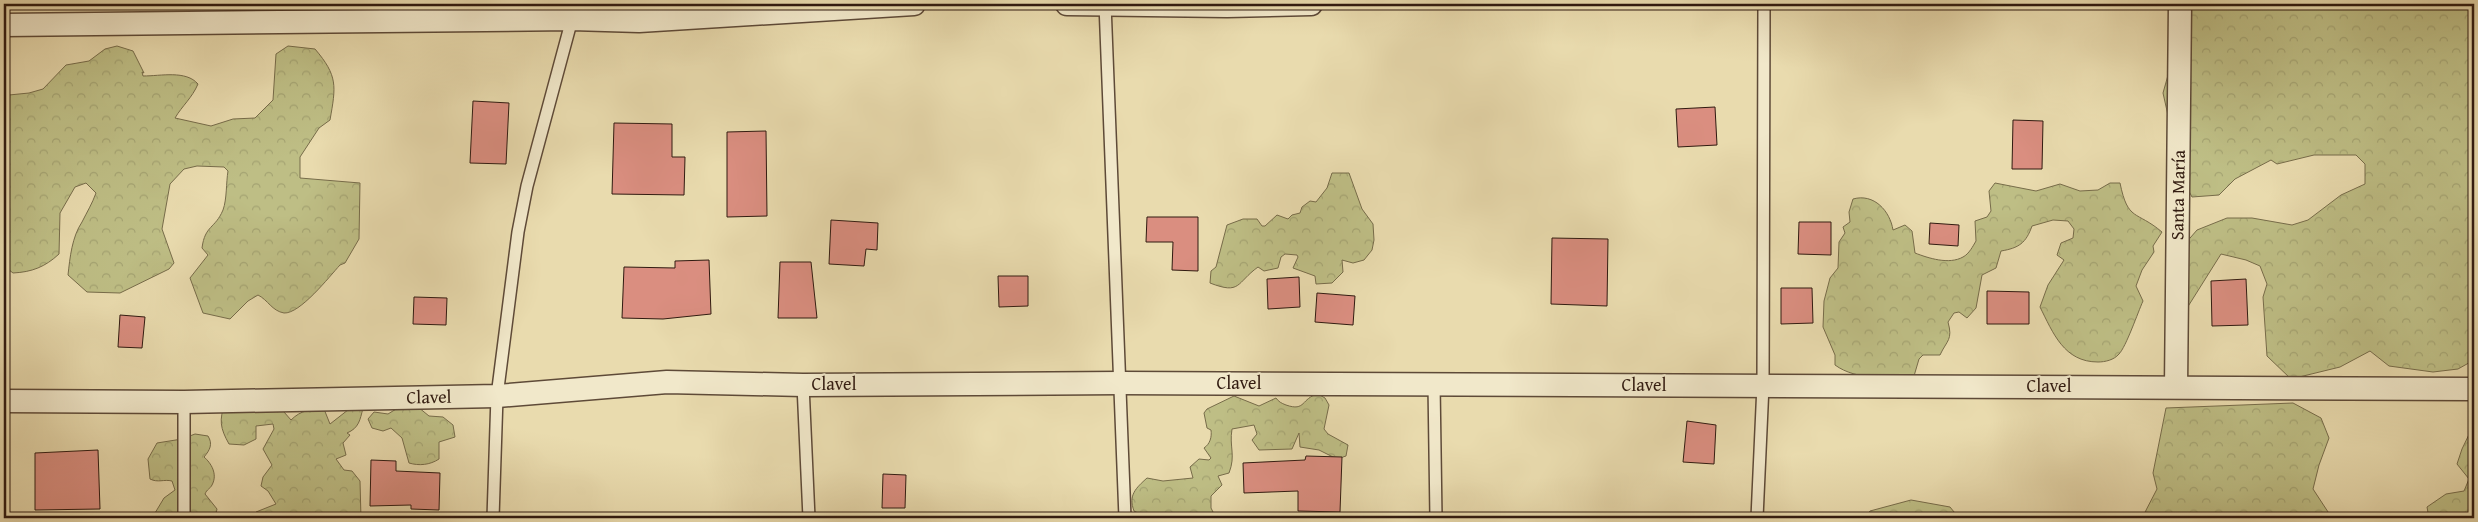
<svg xmlns="http://www.w3.org/2000/svg" width="2478" height="522" font-family="'Gentium Book Plus',serif">
<defs>
<pattern id="forest-crowns" width="20" height="18" patternUnits="userSpaceOnUse" patternTransform="scale(1.25)"><rect width="20" height="18" fill="#bebe85"/><path d="M2 6a3 3 0 1 1 6 0M12 15a3 3 0 1 1 6 0" fill="none" stroke="#a4a372"/></pattern>
</defs>
<rect width="100%" height="100%" fill="#e9dbae"/>
<filter id="stains"><feTurbulence type="fractalNoise" baseFrequency=".004" numOctaves="4"/><feColorMatrix values="0 0 0 0 .2 0 0 0 0 .09 0 0 0 0 .02 0 0 0 .5 -.17"/></filter>
<radialGradient id="worn" r=".72"><stop offset=".6" stop-color="#630" stop-opacity="0"/><stop offset="1" stop-color="#630" stop-opacity=".3"/></radialGradient>
<g fill="url(#forest-crowns)" stroke="#776c4a">
<polygon points="2188,4 2474,4 2474,360 2458,369 2433,372 2389,366 2370,351 2340,367 2291,379 2267,356 2263,297 2267,284 2260,266 2246,260 2221,254 2182,316 2171,260 2197,230 2227,218 2252,218 2292,225 2308,220 2341,195 2365,184 2365,164 2356,155 2314,155 2277,164 2271,160 2235,179 2219,195 2192,197 2182,178 2163,93"/>
<path d="M 117,46 L 133,51 L 144,73 L 142,72 L 143,76 C 161,76 186,70 198,84 C 192,98 182,106 175,118 L 211,126 L 233,119 L 255,118 L 273,100 L 276,54 L 288,46 L 315,49 C 338,76 336,86 330,120 L 319,128 L 300,157 L 300,178 L 360,183 L 359,239 L 345,263 L 340,265 C 329,277 300,314 284,313 C 272,311 268,300 258,295 L 248,301 L 230,319 L 203,313 L 190,278 L 208,255 L 202,248 C 205,225 215,229 223,210 C 227,199 226,183 228,171 L 224,167 L 197,166 L 184,169 L 170,184 L 162,229 L 174,263 L 169,269 L 120,293 L 87,292 L 68,275 C 70,257 72,237 82,222 C 87,212 92,204 96,193 L 86,183 L 75,187 L 60,213 L 59,254 C 45,267 32,272 13,273 L 4,266 L 4,100 L 9,95 L 29,93 L 43,89 L 66,65 L 89,61 L 105,49 Z"/>
<path d="M 1332,173 L 1349,173 L 1362,209 L 1373,224 L 1374,240 L 1372,250 L 1364,260 L 1353,263 L 1342,260 L 1343,272 L 1332,283 L 1316,284 L 1315,276 L 1293,268 L 1298,257 L 1297,255 L 1285,254 L 1281,257 L 1278,268 L 1264,271 L 1258,267 C 1236,283 1241,295 1210,283 L 1211,271 L 1216,267 L 1227,225 L 1243,219 L 1257,219 L 1262,226 L 1265,226 L 1277,215 L 1288,219 L 1292,215 L 1300,213 L 1302,207 L 1310,201 L 1316,202 L 1327,188 Z"/>
<path d="M 1995,183 L 2036,191 L 2060,184 L 2080,191 L 2098,190 L 2110,183 L 2120,183 C 2128,222 2136,210 2162,232 L 2153,246 L 2154,252 L 2142,270 L 2136,286 L 2143,301 C 2138,312 2126,347 2119,354 C 2114,360 2105,362 2098,362 C 2064,362 2053,333 2040,307 L 2048,285 L 2064,260 L 2057,255 L 2061,243 L 2073,238 L 2074,229 L 2068,221 L 2053,220 L 2032,226 C 2026,243 2019,248 2001,251 L 1996,268 L 1982,275 L 1976,308 L 1967,318 L 1959,312 L 1954,313 L 1948,322 C 1953,340 1947,340 1940,355 L 1923,355 L 1919,359 L 1914,376 C 1888,377 1857,381 1835,365 L 1835,355 L 1823,327 L 1824,301 L 1830,278 L 1838,268 L 1839,242 L 1845,233 L 1843,227 L 1850,222 L 1849,212 L 1853,199 C 1874,193 1890,211 1893,230 L 1905,225 L 1912,231 L 1915,253 C 1928,258 1949,265 1963,257 C 1969,254 1973,246 1976,241 L 1975,221 L 1987,217 L 1991,211 L 1989,191 Z"/>
<path d="M 1318,394 L 1325,398 L 1329,405 L 1324,429 L 1328,434 L 1348,445 L 1346,456 L 1337,459 L 1319,450 L 1300,447 L 1299,433 L 1292,449 L 1259,450 L 1252,440 L 1257,434 L 1254,425 L 1232,429 C 1229,447 1236,455 1229,473 L 1218,476 L 1222,485 L 1211,496 L 1211,508 L 1216,518 L 1230,515 L 1232,518 L 1144,518 L 1142,515 L 1134,511 C 1128,495 1136,488 1147,478 L 1163,481 L 1193,478 L 1190,467 L 1199,459 L 1209,460 L 1211,458 L 1204,448 C 1210,444 1212,437 1211,430 L 1207,428 L 1204,413 L 1207,409 L 1234,396 L 1259,406 L 1276,398 C 1279,402 1281,403 1286,405 C 1306,412 1301,398 1318,394 Z"/>
<path d="M 225,403 L 277,404 L 291,420 C 301,410 311,409 324,409 L 330,424 L 353,406 L 363,408 C 360,420 359,428 347,433 L 350,435 L 343,443 L 346,455 L 336,459 L 344,470 L 352,471 L 360,481 L 361,518 L 342,518 L 337,513 L 304,513 L 293,518 L 251,518 L 256,512 L 276,504 L 268,491 L 261,486 L 263,477 L 272,465 L 263,449 L 274,429 L 273,424 L 256,426 L 256,439 L 244,445 L 229,444 C 220,428 219,420 225,403 Z"/>
<polygon points="2293,403 2321,418 2329,438 2319,465 2313,489 2332,518 2142,518 2157,489 2153,473 2166,408"/>
<path d="M 401,406 L 418,407 L 429,416 L 443,417 L 453,425 L 455,437 L 439,442 L 439,459 C 430,465 419,466 409,463 L 402,438 L 391,428 L 383,431 L 372,428 L 368,419 L 374,412 L 388,414 Z"/>
<polygon points="2474,424 2474,518 2429,518 2427,507 2446,494 2464,491 2469,479 2457,464 2462,449"/>
<path d="M 195,434 L 208,436 C 213,444 210,450 204,457 C 211,463 218,474 212,485 C 210,489 207,489 205,494 L 217,509 L 215,518 L 152,518 L 164,498 L 175,490 L 172,481 C 164,479 158,483 150,479 L 148,459 L 157,443 L 182,439 Z"/>
<polygon points="1911,500 1950,507 1959,518 1865,518 1870,511"/>
<polygon points="2073,513 2083,518 2020,518 2024,514"/>
</g>
<g fill="#da8e80" stroke="#301a10">
<polygon points="473,101 509,103 506,164 470,163"/>
<polygon points="1715,107 1717,145 1678,147 1676,109"/>
<polygon points="2013,120 2043,121 2042,169 2012,169"/>
<polygon points="614,123 672,124 672,157 685,157 684,195 612,194"/>
<polygon points="766,131 767,216 727,217 727,132"/>
<polygon points="1147,217 1198,217 1198,271 1172,270 1173,242 1146,242"/>
<polygon points="831,220 878,223 877,250 866,249 864,266 829,264"/>
<polygon points="1799,222 1831,222 1831,255 1798,254"/>
<polygon points="1930,223 1959,225 1958,246 1929,244"/>
<polygon points="1552,238 1608,239 1607,306 1551,304"/>
<polygon points="709,260 711,314 663,319 622,318 624,267 675,268 675,261"/>
<polygon points="780,262 811,262 817,318 778,318"/>
<polygon points="998,276 1028,276 1028,306 999,307"/>
<polygon points="1299,277 1300,307 1268,309 1267,279"/>
<polygon points="2246,279 2248,325 2212,326 2211,281"/>
<polygon points="1781,288 1812,288 1813,323 1781,324"/>
<polygon points="1987,291 2029,292 2029,324 1987,324"/>
<polygon points="1317,293 1355,296 1353,325 1315,322"/>
<polygon points="414,297 447,298 446,325 413,324"/>
<polygon points="120,315 145,317 142,348 118,347"/>
<polygon points="1687,421 1716,425 1714,464 1683,462"/>
<polygon points="98,450 100,509 35,510 35,453"/>
<polygon points="1306,456 1342,457 1340,512 1298,511 1298,491 1244,493 1243,463 1305,460"/>
<polygon points="371,460 396,461 396,471 440,473 439,510 411,509 411,505 370,506"/>
<polygon points="883,474 906,475 905,508 882,508"/>
</g>
<g fill="none" stroke-linecap="round" stroke-linejoin="round">
<defs>
<g id="service">
<polyline points="1105,4 1125,518"/>
<polyline points="1434,384 1436,518"/>
<polyline points="803,385 809,518"/>
<polyline points="184,402 184,518"/>
<polyline points="493,518 497,396 518,232 527,186 572,19"/>
<polyline points="1757,518 1763,385 1764,4"/>
</g>
<g id="minor">
<polyline points="1067,4 1227,6 1311,4"/>
<polyline points="4,25 572,19 639,21 914,4"/>
<polyline points="2176,387 2180,4"/>
<polyline points="4,401 184,402 497,396 667,382 803,385 1121,383 2474,389"/>
</g>
</defs>
<use href="#service" stroke="#5e4a38" stroke-width="14"/>
<use href="#minor" stroke="#5e4a38" stroke-width="25"/>
<use href="#service" stroke="#f1e8ca" stroke-width="11"/>
<use href="#minor" stroke="#f1e8ca" stroke-width="22"/>
</g>
<g text-anchor="middle" stroke-width="4.5" stroke-linejoin="round" paint-order="stroke">
<g font-size="18" fill="#301a10" stroke="#f1e8ca">
<text transform="translate(2178 195) rotate(-89)" y="6">Santa María</text>
<text x="1239" y="389">Clavel</text>
<text x="834" y="390">Clavel</text>
<text x="1644" y="391">Clavel</text>
<text x="2049" y="392">Clavel</text>
<text transform="translate(429 397) rotate(-1)" y="6">Clavel</text>
</g>
</g>
<rect width="2478" height="522" fill="none" stroke="#e9dbae" stroke-width="20"/>
<rect x="5" y="5" width="2468" height="512" fill="none" stroke="#301a10" stroke-width="2.5"/>
<rect x="10" y="10" width="2458" height="502" fill="none" stroke="#301a10"/>
<rect width="100%" height="100%" filter="url(#stains)"/>
<rect width="100%" height="100%" fill="url(#worn)"/>
</svg>
